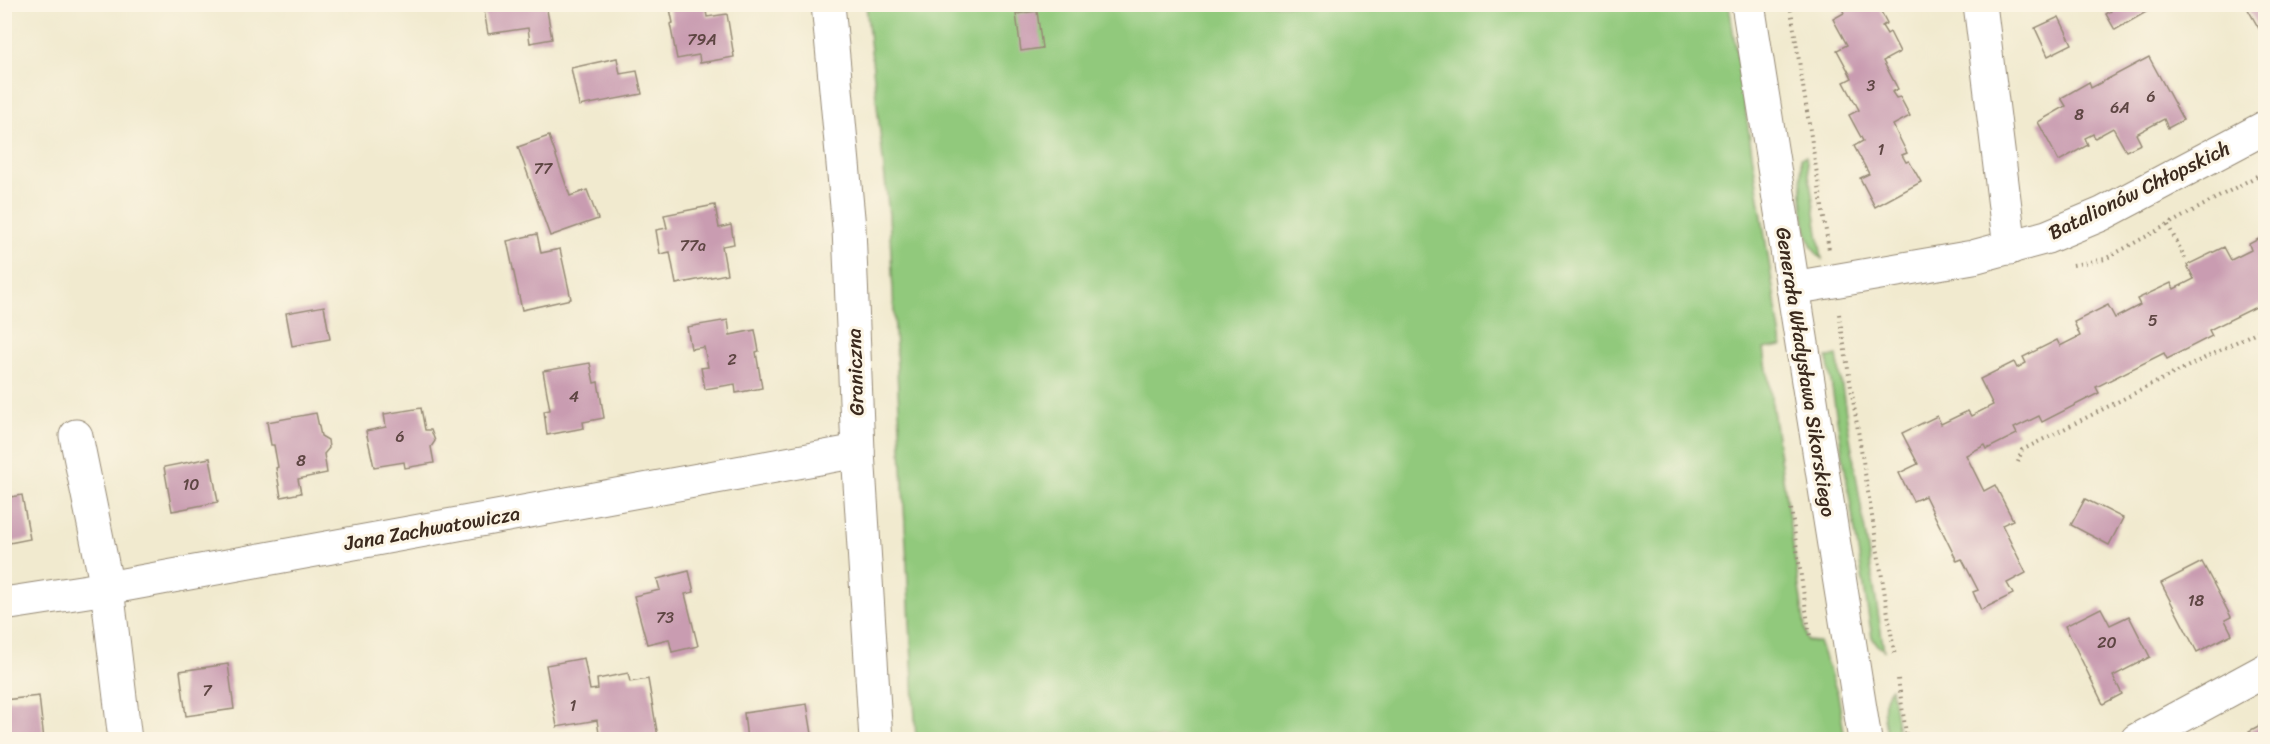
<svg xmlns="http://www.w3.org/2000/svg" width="2270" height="744" font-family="Sriracha,sans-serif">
<rect width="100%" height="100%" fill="#fcf5e5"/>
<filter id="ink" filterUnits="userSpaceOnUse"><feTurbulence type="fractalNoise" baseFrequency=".0167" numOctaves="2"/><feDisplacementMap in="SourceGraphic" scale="12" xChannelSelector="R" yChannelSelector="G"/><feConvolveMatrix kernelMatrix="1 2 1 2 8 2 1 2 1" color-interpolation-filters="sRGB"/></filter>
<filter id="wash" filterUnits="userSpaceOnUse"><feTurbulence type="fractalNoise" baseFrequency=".008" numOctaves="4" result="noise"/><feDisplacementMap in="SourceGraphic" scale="24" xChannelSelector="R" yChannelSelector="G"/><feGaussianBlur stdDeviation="1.35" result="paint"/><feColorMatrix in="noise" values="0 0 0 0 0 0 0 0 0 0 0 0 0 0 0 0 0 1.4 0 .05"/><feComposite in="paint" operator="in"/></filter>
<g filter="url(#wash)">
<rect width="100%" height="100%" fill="#f1eacf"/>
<g fill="#91c97c" stroke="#667a4d" stroke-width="1.5">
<polygon points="866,5 1729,5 1782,346 1764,349 1807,641 1819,642 1838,695 1845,739 916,739 889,215"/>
<path d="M 1806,156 L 1822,259 C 1799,242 1802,184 1801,157 Z"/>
<polygon points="1837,356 1884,650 1877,645 1872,637 1827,357"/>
<path d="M 1891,688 L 1899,739 L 1888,739 C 1885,723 1878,702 1891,688 Z"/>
</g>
<g id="blocks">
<g fill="#c99cb1">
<polygon points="483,4 546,4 552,39 530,43 528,28 488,34"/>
<polygon points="669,4 705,4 707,17 727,14 734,57 700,63 699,55 677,59 670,24 673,23"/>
<polygon points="1840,4 1877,4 1887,23 1882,26 1887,34 1890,32 1900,52 1883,61 1898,89 1892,92 1896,98 1900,97 1910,116 1893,125 1907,153 1902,155 1906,162 1909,161 1921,182 1875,207 1860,178 1869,174 1854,146 1863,141 1849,115 1859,110 1844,82 1852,78 1837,50 1847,45 1833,19 1844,13"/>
<polygon points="2108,4 2160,4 2115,30 2106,14 2111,11"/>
<polygon points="2245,4 2266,4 2266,41"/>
<polygon points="1037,11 1042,48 1021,51 1016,14"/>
<polygon points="2059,17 2072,44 2048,56 2035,28"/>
<polygon points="2149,57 2183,120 2168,128 2164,119 2136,134 2141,144 2126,151 2113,128 2095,138 2093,134 2085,138 2088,145 2059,161 2038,122 2066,106 2061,98 2089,82 2091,88"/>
<polygon points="617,58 620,74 637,71 642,94 579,106 571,68"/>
<polygon points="549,136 570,196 587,190 598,219 550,236 518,147"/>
<polygon points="715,205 719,228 731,225 734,244 722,246 727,274 676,284 670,252 660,254 656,230 667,228 664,215"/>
<polygon points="537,234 541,253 560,249 571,299 522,310 507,241"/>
<polygon points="2266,235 2266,306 2264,303 2209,330 2212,336 2167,359 2164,353 2096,387 2099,393 2042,422 2039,416 2014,428 2017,434 1987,449 1985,445 1966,455 1984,491 1995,485 2013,520 2002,525 2026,573 2007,583 2013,594 1981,610 1973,592 1978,590 1962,559 1957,561 1925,496 1913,501 1899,473 1918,464 1902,433 1937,416 1941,424 1968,411 1971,416 1993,405 1980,379 2014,362 2017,368 2026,363 2023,357 2057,340 2060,346 2080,336 2074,322 2108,305 2115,318 2140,305 2137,299 2171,283 2174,289 2194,279 2187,265 2224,247 2231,260 2251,250 2249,244"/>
<polygon points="324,306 330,339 292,346 286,313"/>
<polygon points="728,320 730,335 755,330 759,351 756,352 762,388 736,393 735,384 705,389 701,368 708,367 704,347 691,349 687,327"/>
<polygon points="590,363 594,383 598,382 604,418 583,422 584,428 547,435 544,411 550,410 543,371"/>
<polygon points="421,408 425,430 431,430 435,441 431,447 434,463 405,468 404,462 374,467 366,431 386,427 384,414"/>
<polygon points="316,413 321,436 328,440 329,448 324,454 327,473 298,479 301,493 281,497 276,468 278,467 274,445 271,445 267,422"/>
<polygon points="210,458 218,502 172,511 164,467"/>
<polygon points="7,473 11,497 22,495 30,539 4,544 4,474"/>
<polygon points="2085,499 2123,518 2109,545 2071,525"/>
<polygon points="2202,562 2231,617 2225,620 2232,634 2197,652 2161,583"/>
<polygon points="689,571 694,592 685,594 698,646 672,652 669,639 647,644 634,596 660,590 657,579"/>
<polygon points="2101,608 2110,625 2129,616 2150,657 2113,676 2122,694 2103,704 2065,626"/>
<polygon points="584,658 590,690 598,689 597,679 628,673 630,682 648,679 658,737 645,740 600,740 597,720 557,727 546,665"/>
<polygon points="228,664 234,709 186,716 180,671"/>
<polygon points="39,696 44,740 4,740 4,700"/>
<polygon points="807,704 813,740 747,740 744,713"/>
<polygon points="2264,723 2266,740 2247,740 2252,737 2249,731"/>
</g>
</g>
</g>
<g filter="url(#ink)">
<use href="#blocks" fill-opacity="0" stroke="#968a76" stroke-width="1.5"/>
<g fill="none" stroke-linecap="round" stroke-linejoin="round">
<defs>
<g id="minor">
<polyline points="828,4 849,228 858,451 876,740"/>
<polyline points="1748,4 1865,740"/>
<polyline points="1980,4 2010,248"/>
<polyline points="1793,288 1973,257 2047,237 2102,214 2266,127"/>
<polyline points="76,436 107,588 125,740"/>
<polyline points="4,604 107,588 858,451"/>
<polyline points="2137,740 2266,670"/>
</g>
</defs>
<use href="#minor" stroke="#968a76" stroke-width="35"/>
<g stroke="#968a76" stroke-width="4" stroke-dasharray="1.5 4.5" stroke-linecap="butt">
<polyline points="1790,4 1829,250"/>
<polyline points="2168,225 2185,258"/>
<polyline points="2073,265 2105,259 2266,171"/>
<polyline points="1839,314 1895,657"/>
<polyline points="2018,462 2022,450 2266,327"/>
<polyline points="1791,509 1810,637"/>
<polyline points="1898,679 1907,740"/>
</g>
<use href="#minor" stroke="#fff" stroke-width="33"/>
</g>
</g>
<g text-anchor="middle" stroke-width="6" stroke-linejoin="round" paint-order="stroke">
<g font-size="16" fill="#5e4643">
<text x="702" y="45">79A</text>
<text x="1871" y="91">3</text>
<text x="2151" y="102">6</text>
<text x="2120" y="113">6A</text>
<text x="2079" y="120">8</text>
<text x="1881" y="155">1</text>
<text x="543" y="174">77</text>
<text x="693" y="251">77a</text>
<text x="2153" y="326">5</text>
<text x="732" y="365">2</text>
<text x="574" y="402">4</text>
<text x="400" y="442">6</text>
<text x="301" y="466">8</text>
<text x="191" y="490">10</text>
<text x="2196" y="606">18</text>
<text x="665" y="623">73</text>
<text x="2107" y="648">20</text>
<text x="207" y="696">7</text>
<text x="573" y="711">1</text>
</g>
<g font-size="20" fill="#3b2a1e" stroke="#fcf5e5">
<text transform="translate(2139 190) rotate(-26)" y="7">Batalionów Chłopskich</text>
<text transform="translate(855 372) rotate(-92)" y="7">Graniczna</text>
<text transform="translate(1806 372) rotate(81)" y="7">Generała Władysława Sikorskiego</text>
<text transform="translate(432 528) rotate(-10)" y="7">Jana Zachwatowicza</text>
</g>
</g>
<rect width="2270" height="744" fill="none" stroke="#fcf5e5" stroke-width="24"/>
</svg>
